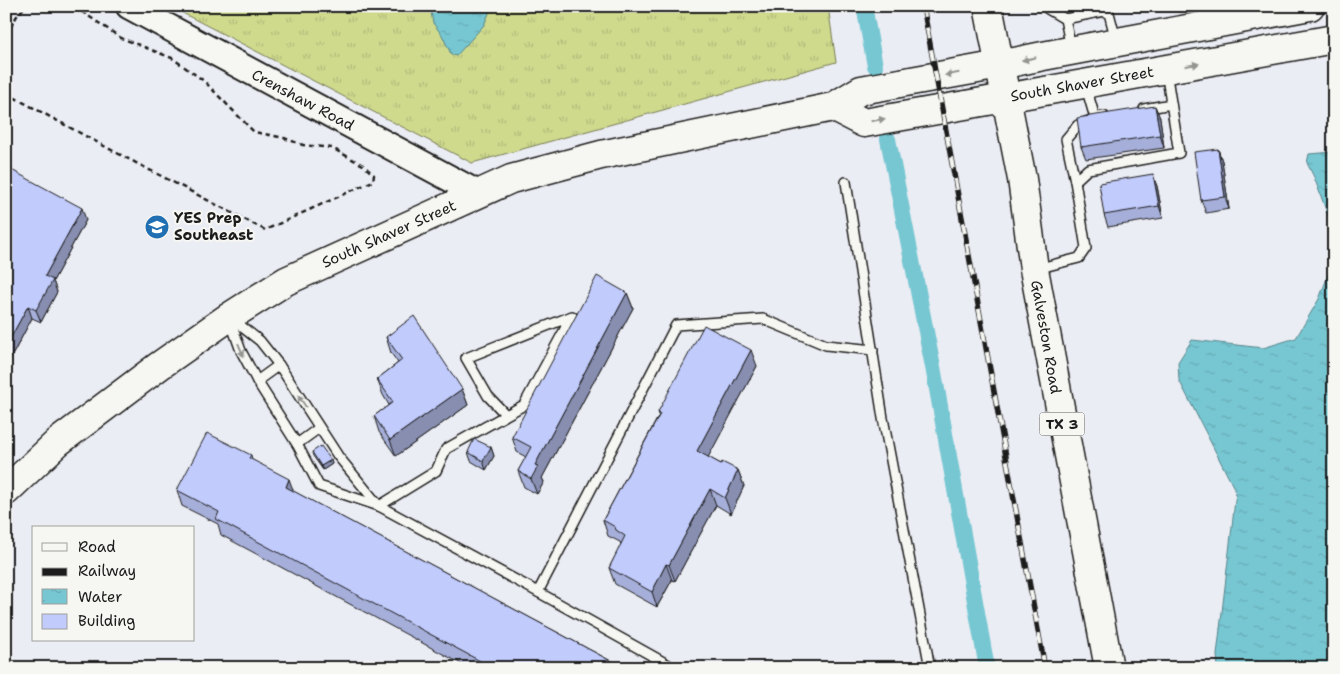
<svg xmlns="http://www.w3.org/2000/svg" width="1340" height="674" font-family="'Shantell Sans',sans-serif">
<defs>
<pattern id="grass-tufts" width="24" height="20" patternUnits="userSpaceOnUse" patternTransform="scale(1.25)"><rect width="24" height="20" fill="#cfda8d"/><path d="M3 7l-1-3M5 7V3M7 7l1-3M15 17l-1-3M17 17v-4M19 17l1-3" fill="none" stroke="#b1ba79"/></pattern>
<pattern id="water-ripples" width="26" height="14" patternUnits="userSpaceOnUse" patternTransform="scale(1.25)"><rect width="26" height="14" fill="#77c7d2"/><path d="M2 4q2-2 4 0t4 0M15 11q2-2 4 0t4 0" fill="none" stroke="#66aab4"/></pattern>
</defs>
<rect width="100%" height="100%" fill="#ebedf4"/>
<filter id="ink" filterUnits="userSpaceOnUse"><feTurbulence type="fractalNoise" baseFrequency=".02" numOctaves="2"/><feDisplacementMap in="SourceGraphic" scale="10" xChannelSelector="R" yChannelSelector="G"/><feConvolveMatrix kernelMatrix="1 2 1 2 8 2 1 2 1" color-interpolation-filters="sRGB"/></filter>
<g filter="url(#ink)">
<polygon fill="url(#grass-tufts)" stroke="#767b54" points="169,6 828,6 836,62 472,163"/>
<g fill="url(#water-ripples)" stroke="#538389">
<polygon points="430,6 492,6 484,25 456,56 451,54 442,35 433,23"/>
<polygon points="1334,152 1334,232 1314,177 1307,163 1309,154"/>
<polygon points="1334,258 1334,668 1218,668 1217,655 1236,492 1179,380 1178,362 1192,340 1263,348 1296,338 1319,299 1333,263"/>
</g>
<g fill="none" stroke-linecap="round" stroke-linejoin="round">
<g stroke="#77c7d2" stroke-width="16">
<polyline points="864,6 875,66"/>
<polyline points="888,139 933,367 987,668"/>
</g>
<defs>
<g id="lane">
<polyline points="1047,6 1048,9 1065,19 1104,11 1109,13 1116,40"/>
<polyline points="1203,6 1207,23"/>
<polyline points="1065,19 1071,48"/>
<polyline points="1086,87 1095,118 1104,116"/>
<polyline points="1144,109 1171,104"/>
<polyline points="1075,181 1066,139 1078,125 1088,121"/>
<polyline points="846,182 883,418 930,668"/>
<polyline points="1036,269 1079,258 1086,248 1075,181 1088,169 1179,153 1166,71"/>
<polyline points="232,319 260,341 279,365 338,456 379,506"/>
<polyline points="230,320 241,351 257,381 297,444 319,486 379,506 538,592 674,668"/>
<polyline points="257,381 279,365"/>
<polyline points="297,444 319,428"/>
<polyline points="379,506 436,471 446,449 524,405 572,316 466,358 488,396 506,415"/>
<polyline points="538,592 676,325 763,319 826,345 873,350"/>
</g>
<polyline id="secondary" points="129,6 477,193"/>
<g id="primary">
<polyline points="988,6 1022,179 1034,269 1109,668"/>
<polyline points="833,107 864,123 1050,90 1334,39"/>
<polyline points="6,491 58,442 159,366 229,317 286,281 511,179 601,155 833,107 861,90 1000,65 1043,56 1310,6"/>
</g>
</defs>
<use href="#lane" stroke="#1c1c1c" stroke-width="12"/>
<use href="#secondary" stroke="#1c1c1c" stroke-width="29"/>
<use href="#primary" stroke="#1c1c1c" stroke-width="31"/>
<g stroke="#1c1c1c" stroke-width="2.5" stroke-dasharray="5 4" stroke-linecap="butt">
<polyline points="6,35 18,14 26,6"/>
<polyline points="6,93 117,153 265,230 373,181 374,175 363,165 332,148 303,145 284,138 254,132 204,81 172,58 121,38 84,13 67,6"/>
</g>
<use href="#lane" stroke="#f6f6f2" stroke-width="9"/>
<use href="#secondary" stroke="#f6f6f2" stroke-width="25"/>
<use href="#primary" stroke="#f6f6f2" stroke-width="28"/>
<defs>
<polyline id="rail" points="923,6 1045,668"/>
</defs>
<use href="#rail" stroke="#1c1c1c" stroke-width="5.5"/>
<use href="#rail" stroke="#f6f6f2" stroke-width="4" stroke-dasharray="11" stroke-linecap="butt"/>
</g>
<g fill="#a6afd9" stroke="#1c1c1c">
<polygon points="1059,6 1083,6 1063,11 1060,9"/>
<polygon points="1155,106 1160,118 1164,148 1086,159 1081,147"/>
<polygon points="1218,149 1222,161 1229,209 1206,213 1201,200"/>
<polygon points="6,167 86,220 53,281 57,292 41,322 32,318 6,367"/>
<polygon points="1157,186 1163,218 1108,227 1104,215"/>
<polygon points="627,293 633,308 542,478 544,482 537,494 524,487 518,471 526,457 517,452 512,437"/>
<polygon points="386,337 462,389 468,405 396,456 379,432 374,416 389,405 383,395 377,379 398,363 391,353"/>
<polygon points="757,366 708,457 721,464 738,470 744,486 731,514 716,505 675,581 672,580 657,607 615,584 609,568 621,545 620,542 608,536 603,520 659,415 658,412"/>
<polygon points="491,447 494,456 486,470 471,461 468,452"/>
<polygon points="312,452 331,460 332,464 323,470 313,456"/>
<polygon points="251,455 252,460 293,491 624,668 469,668 221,535 218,524 182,506 177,490"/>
</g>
<g fill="#878eb0" stroke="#1c1c1c">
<polygon points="1155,106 1160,118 1164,148 1160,135"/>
<polygon points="1218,149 1222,161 1229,209 1225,197"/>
<polygon points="1153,174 1157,186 1163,218 1159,206"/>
<polygon points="82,208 86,220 53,281 57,292 41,322 36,310 45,276"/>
<polygon points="627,293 633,308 542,478 544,482 537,494 531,479 535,465"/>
<polygon points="28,306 32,318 6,367 6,346"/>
<polygon points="751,350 757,366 703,467 697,451"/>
<polygon points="462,389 468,405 396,456 390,440"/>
<polygon points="491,447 494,456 486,470 483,461"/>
<polygon points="331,460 332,464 323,470 321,466"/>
<polygon points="738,470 744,486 731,514 725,498"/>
<polygon points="289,479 295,495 286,487"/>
<polygon points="710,489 716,505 675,581 669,565"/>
<polygon points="666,564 672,580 657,607 652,592"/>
</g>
<g fill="#c1cbfc" stroke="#1c1c1c">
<polygon points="1155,106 1160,135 1081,147 1077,118"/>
<polygon points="1218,149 1225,197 1201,200 1194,152"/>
<polygon points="6,167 82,208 45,276 53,280 36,310 28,306 6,346"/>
<polygon points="1153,174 1159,206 1104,215 1099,183"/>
<polygon points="597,276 627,293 535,465 538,466 531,479 518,471 531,447 512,437"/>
<polygon points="414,316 462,389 390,440 374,416 393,402 377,379 402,360 386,337"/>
<polygon points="704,325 751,350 697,451 721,464 722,462 738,470 725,498 710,489 669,565 666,564 652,592 609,568 625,536 616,530 615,527 603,520 660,414 658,412"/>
<polygon points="207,433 251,455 249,458 289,479 286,487 624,668 493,668 216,519 219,512 177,490"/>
<polygon points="474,439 491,447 483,461 468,452"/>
<polygon points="321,446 331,460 321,466 312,452"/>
</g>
<defs><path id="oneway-solid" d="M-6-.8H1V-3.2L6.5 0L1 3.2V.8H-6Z" transform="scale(1.25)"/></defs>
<g fill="#949492">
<use href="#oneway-solid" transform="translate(1029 59) rotate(167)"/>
<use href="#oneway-solid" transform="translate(1192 65) rotate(-10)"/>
<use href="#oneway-solid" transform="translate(952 74) rotate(170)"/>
<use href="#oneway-solid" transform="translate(878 120) rotate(-10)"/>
<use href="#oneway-solid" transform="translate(241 350) rotate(67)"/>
<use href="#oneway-solid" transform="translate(302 401) rotate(-123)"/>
</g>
</g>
<defs>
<symbol id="school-disc" viewBox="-11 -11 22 22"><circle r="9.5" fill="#1f6fb2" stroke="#f6f6f2"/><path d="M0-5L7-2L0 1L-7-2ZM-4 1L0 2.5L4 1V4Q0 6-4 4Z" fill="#fff"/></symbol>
</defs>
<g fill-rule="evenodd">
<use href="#school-disc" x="143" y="213" width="28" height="28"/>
</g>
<g text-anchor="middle" stroke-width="4" stroke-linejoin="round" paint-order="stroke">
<rect fill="#f6f6f2" stroke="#5d5d5c" stroke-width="1" x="1039.5" y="412.5" width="45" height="23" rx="4"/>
<g font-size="14" font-weight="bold" fill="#1c1c1c">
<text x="1062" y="429">TX 3</text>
</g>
<g font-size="15" fill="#1c1c1c" stroke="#f6f6f2">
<text transform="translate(1082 84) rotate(-10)" y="5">South Shaver Street</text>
<text transform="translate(303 100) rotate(28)" y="5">Crenshaw Road</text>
<text transform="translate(389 234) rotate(-24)" y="5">South Shaver Street</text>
<text transform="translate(1046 337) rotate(80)" y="5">Galveston Road</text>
</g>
<g font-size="15" font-weight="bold" fill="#1c1c1c" stroke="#f6f6f2" text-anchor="start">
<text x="174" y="223">YES Prep<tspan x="174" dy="17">Southeast</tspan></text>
</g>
</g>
<rect width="1340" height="674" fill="none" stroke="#f6f6f2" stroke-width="25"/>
<rect x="12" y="12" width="1315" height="649" fill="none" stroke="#1c1c1c" stroke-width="2" filter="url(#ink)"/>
<rect x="32" y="526" width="162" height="115" fill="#f6f6f2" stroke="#9f9f9c"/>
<rect x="42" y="543" width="25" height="8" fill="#f6f6f2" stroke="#9f9f9c"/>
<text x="78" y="552" font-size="15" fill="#1c1c1c">Road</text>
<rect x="42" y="568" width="25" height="8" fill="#1c1c1c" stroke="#9f9f9c"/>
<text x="78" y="576" font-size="15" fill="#1c1c1c">Railway</text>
<rect x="42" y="589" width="25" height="15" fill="url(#water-ripples)" stroke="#9f9f9c"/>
<text x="78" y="602" font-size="15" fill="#1c1c1c">Water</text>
<rect x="42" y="614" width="25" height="15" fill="#c1cbfc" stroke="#9f9f9c"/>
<text x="78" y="626" font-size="15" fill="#1c1c1c">Building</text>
</svg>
